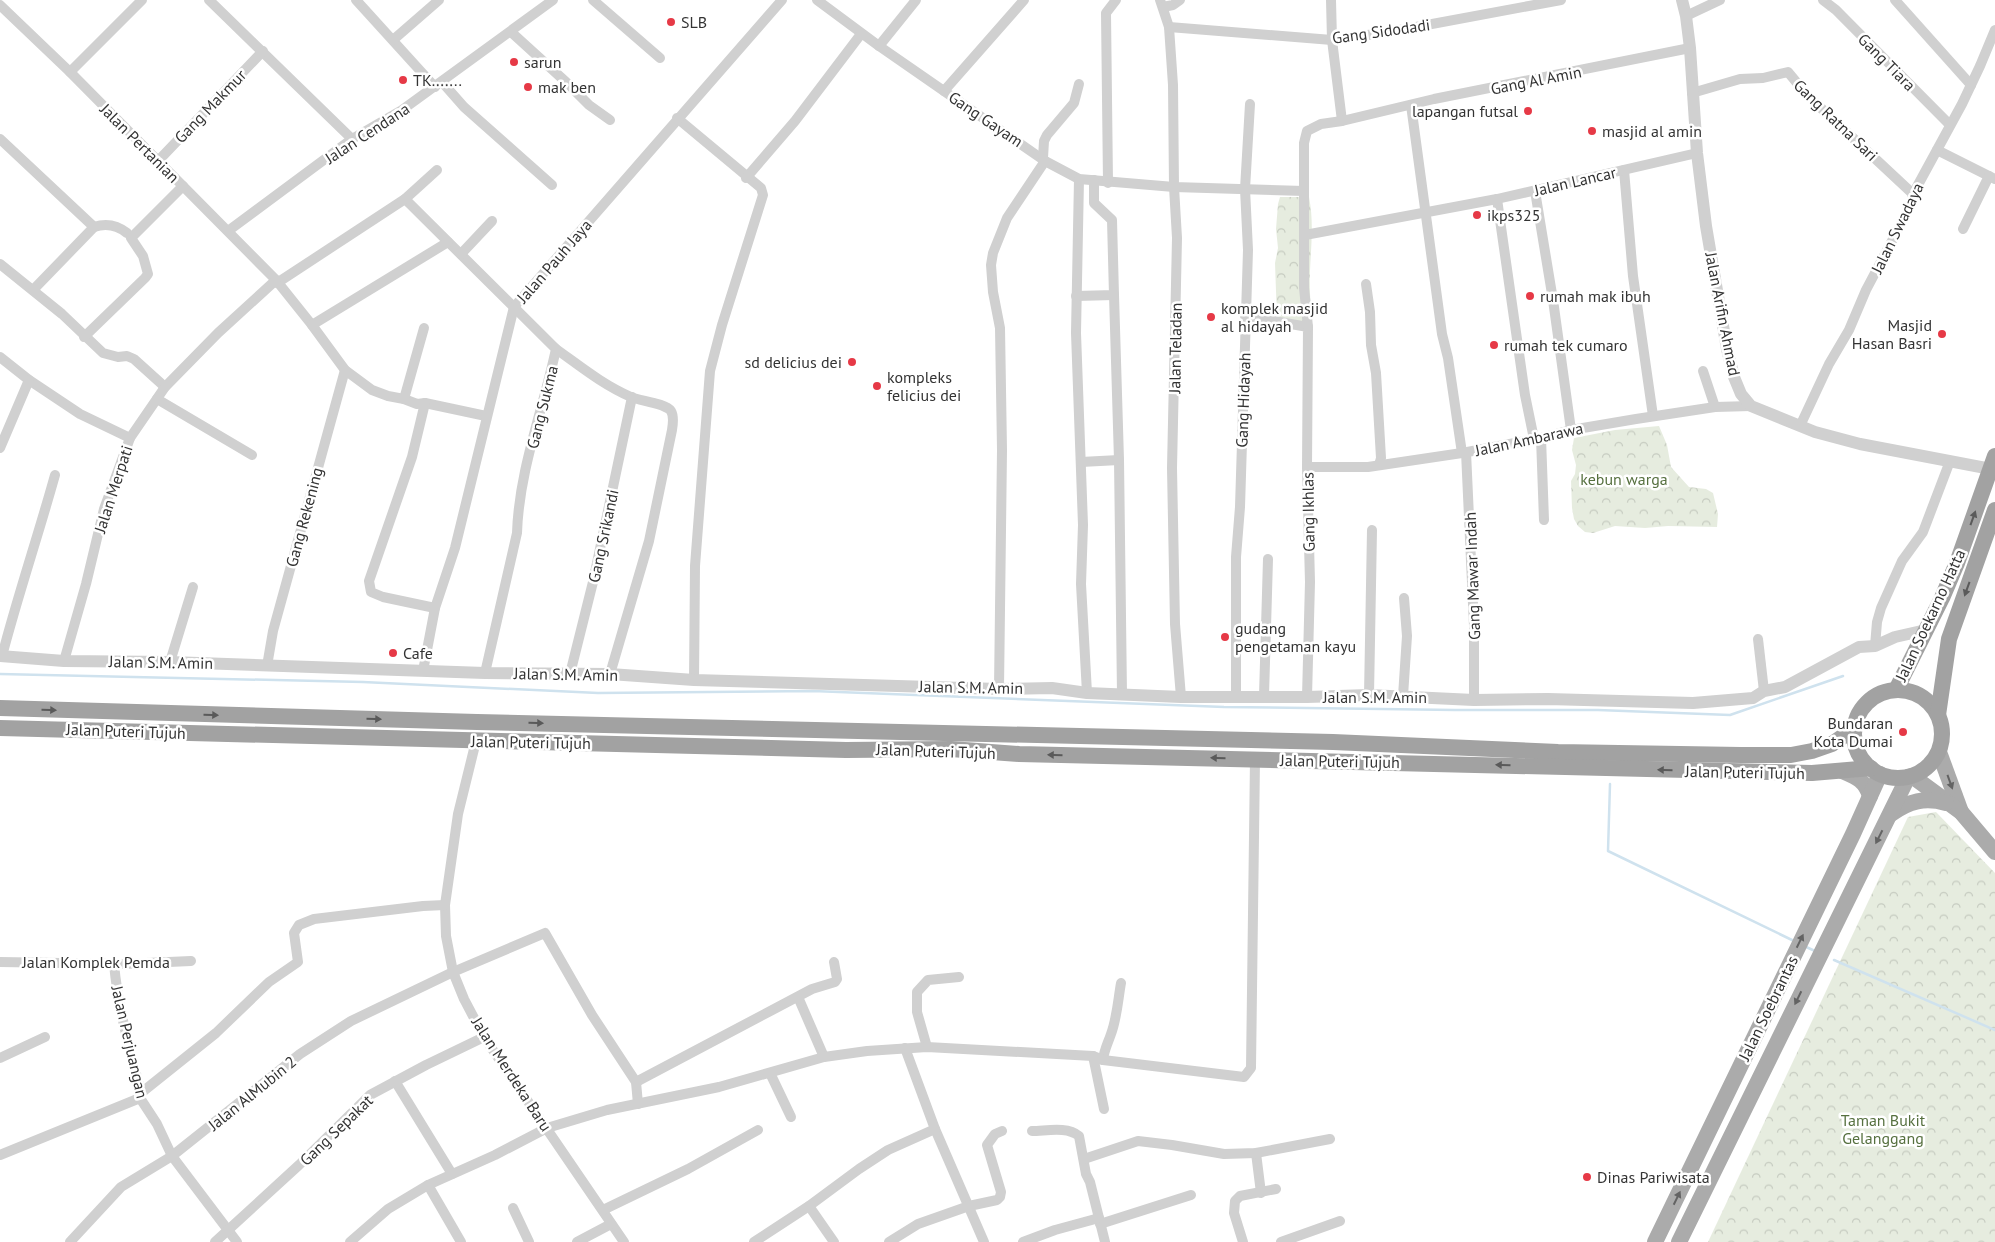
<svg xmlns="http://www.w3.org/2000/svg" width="1995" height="1242" font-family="'PT Sans',sans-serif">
<defs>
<pattern id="park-crowns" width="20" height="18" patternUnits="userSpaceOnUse" patternTransform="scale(1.25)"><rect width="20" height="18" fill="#e6ecdf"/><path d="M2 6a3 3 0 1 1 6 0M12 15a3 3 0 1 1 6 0" fill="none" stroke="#c6cbc0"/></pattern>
</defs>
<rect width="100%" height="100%" fill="#fff"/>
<g fill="url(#park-crowns)">
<path d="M 1280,197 L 1309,197 C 1314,222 1311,246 1310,271 C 1309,289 1311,308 1312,326 L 1277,319 L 1275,263 L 1278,248 L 1276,229 L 1278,204 Z"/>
<polygon points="1659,426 1667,445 1671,467 1689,487 1706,489 1713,493 1718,514 1717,527 1668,526 1645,528 1615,526 1593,533 1585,532 1578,526 1574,519 1572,508 1571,481 1575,474 1576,465 1572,450 1574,438 1615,430"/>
<polygon points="1936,812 1995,873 1995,1242 1708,1242 1908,817"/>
</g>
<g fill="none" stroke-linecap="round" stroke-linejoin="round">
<g stroke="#cfe2ee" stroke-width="2.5">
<polyline points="0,674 363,682 598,693 813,691 1224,707 1455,710 1598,710 1730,715 1843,676"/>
<polyline points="1610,784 1608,851 1794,941"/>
<polyline points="1804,946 1815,951"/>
<polyline points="1834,960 1995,1030"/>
</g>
<g stroke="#d0d0d0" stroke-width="10">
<polyline points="209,0 352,139"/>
<polyline points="356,0 435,87"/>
<polyline points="593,0 660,58"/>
<polyline points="817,0 879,46 1045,161 1079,179 1174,187 1304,191"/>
<polyline points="1160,0 1169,27 1173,85 1174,187 1177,238 1172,468 1175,624 1181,697"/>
<polyline points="1331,0 1332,40 1342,121"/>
<polyline points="1823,0 1836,10 1950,125"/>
<polyline points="1895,0 1971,85"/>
<polyline points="0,5 70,72 276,280 312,325 345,370 372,390 388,396 404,399 417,404 425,403 486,416"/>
<polyline points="1163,7 1173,5 1180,0"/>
<polyline points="1686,16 1720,0"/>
<polyline points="1169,27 1332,40 1389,32 1561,0"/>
<polyline points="511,32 566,82 589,105 610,120"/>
<polyline points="393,40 439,0"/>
<polyline points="879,46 916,0"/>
<polyline points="70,72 142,0"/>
<polyline points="442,82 464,107 552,185"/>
<polyline points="944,91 1024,0"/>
<polyline points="1692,93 1740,79 1763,78 1788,72 1807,95 1913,194"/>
<polyline points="1411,105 1442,334 1448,358 1462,453"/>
<polyline points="677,118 761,188 763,195 722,325 710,371 695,566 694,680"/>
<polyline points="0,139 94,227"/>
<polyline points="1937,150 1995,179"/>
<polyline points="1043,158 1044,141 1047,135 1074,103 1079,84"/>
<polyline points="158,161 263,51"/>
<polyline points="1624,170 1633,276 1653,416"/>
<polyline points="746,178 795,121 861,34"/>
<polyline points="1079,179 1076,333 1083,525 1081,584 1087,693"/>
<polyline points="1108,183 1106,13 1116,0"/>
<polyline points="1535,191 1553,300 1571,430"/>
<path d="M 405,199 L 556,349 C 543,410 519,470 517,533 L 485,673"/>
<polyline points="1497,199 1525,395 1534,439"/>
<polyline points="1963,229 1989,176"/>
<polyline points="228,231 352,139 402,110 553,0"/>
<polyline points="1305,235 1497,199 1697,153"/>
<polyline points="461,254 492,221"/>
<polyline points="0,264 62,314 103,353 118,357 127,356 134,359 165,387"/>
<polyline points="277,283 405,199 437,170"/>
<polyline points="1366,284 1370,312 1371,345 1376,373 1381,458 1379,465"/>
<path d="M 33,290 L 94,227 C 106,223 117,225 127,233"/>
<polyline points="1114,295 1119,460 1122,694"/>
<polyline points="1076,296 1114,295 1112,220 1094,203 1094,180"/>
<polyline points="1245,316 1308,327 1307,467 1310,582 1307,697"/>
<polyline points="312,325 448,242"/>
<polyline points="1308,327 1304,288 1304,143 1307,131 1321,124 1342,121 1434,99 1690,48"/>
<polyline points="84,337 145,278 148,274 143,256 131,238 183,186"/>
<path d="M 556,349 C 580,366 603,385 631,397 C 640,401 665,403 671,411 C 674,416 673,424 672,430 L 649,541 L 610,674"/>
<polyline points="0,357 29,380 80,414 130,438"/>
<polyline points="1703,371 1715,407"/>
<polyline points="157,399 252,455"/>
<polyline points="404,399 424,328"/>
<polyline points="425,403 412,457 369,581 371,592 383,597 435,608"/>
<polyline points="1800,426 1829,364 1849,330 1866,290 1911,205 1913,194 1962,104 1980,66 1995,30"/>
<polyline points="1541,438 1544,520"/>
<polyline points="0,448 29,380"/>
<polyline points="1466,452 1474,626 1474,700"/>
<polyline points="1081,462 1119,460"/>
<polyline points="1307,467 1368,467 1462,453 1541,438 1571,430 1636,419 1715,407 1751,406"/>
<polyline points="1758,639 1764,691"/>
<polyline points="1875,646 1877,622 1881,608 1902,561 1923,532 1950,461"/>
<path d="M 2,656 C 18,595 38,536 55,475"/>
<polyline points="64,661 86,584 104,509 130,438 165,387 218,333 276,280"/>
<polyline points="170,662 193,587"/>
<polyline points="267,666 273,631 345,370"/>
<polyline points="423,671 435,608 455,548 514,307 782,0"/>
<polyline points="570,674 593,582 632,397"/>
<polyline points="999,689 1002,450 1000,328 993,292 991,265 993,253 1007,218 1045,161"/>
<polyline points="1369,695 1372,530"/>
<polyline points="1264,696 1268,559"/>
<polyline points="1403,696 1407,636 1404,598"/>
<polyline points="1236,697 1236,557 1240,507 1248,250 1245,189 1250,104"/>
<polyline points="476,741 458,814 445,905 446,936 453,972 464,999 484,1037 624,1242"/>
<polyline points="0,962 124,964 191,961"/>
<path d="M 114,964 C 118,1008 130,1050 141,1093 L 140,1098 L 157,1124 L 172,1156 L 237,1242"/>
<polyline points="798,997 824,1057"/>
<polyline points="927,1047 917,1012 917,992 928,980 959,977"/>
<polyline points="905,1048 935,1129 984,1242"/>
<polyline points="1093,1056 1104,1109"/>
<polyline points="0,1058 45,1037"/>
<path d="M 1103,1060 C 1104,1050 1108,1043 1111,1034 C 1117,1018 1118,1000 1121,983"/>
<polyline points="770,1073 791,1117"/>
<polyline points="395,1081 452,1174"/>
<polyline points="636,1082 812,989 835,982 837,979 834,962"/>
<polyline points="141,1093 216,1033 269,982 298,962 294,933 299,925 314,919 423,906 445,905"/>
<path d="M 1032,1131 C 1046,1131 1067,1126 1079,1136 L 1086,1174 L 1090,1182 L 1105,1242"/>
<polyline points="1256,1153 1261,1193"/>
<polyline points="0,1155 140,1098"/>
<polyline points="1084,1159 1138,1141 1172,1145 1224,1154 1256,1153 1330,1139"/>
<polyline points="428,1185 461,1242"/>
<polyline points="809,1206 834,1242"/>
<polyline points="513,1208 529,1242"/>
<polyline points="603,1210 688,1169 758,1130"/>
<polyline points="1100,1224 1191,1195"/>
<polyline points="70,1242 121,1187 172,1156 300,1054 351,1021 453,972 545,933 592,1015 636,1082 638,1104"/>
<polyline points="215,1242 299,1165 370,1095 426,1065 484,1037"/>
<polyline points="350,1242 388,1209 428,1185 495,1155 547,1128 607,1110 719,1087 824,1057 867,1051 927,1047 1093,1056 1103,1060 1244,1077 1251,1068 1255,759"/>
<polyline points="577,1242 611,1224"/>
<polyline points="754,1242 809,1206 859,1169 888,1150 935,1129"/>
<polyline points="889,1242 918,1224 969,1206 997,1200 1000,1197 1001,1192 987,1145 995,1134 1002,1131"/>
<polyline points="1023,1242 1055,1230 1099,1218"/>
<polyline points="1243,1242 1234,1213 1235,1201 1240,1196 1276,1189"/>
<polyline points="1281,1242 1340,1221"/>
</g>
<g stroke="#d0d0d0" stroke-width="12">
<polyline points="1682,0 1686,16 1690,48 1697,153 1706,226 1727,349 1734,377 1741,394 1751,406 1815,432 1860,444 1991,469"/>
<polyline points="0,656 64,661 170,662 485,673 610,674 694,680 999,689 1052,688 1087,693 1181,697 1307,697 1369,695 1474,700 1548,699 1693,703 1753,698 1764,691 1785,687 1859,647 1875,646 1895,637 1926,630"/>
</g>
<g stroke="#ababab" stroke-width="16">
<polyline points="1939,752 1961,812"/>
<path d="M 1842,771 C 1856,777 1865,780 1870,796"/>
<polyline points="1912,776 1961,812 1995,852"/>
<path d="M 1891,814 C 1909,801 1925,797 1946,803"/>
<polyline points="1655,1242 1853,834 1880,774"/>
<polyline points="1679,1242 1908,777"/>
</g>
<g stroke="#a2a2a2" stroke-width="16">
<polyline points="1896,690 1942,598 1957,563 1995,456"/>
<circle cx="1898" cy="734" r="44"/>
<polyline points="0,708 477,722 1333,742 1558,752 1741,755 1791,755 1812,751 1832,744 1845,735 1855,724"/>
<polyline points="1938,715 1949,639 1995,510"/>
<polyline points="0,728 846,750 951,749 1019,754 1812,773 1871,768"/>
</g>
</g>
<defs><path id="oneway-solid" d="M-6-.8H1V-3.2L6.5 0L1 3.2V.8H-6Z" transform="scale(1.25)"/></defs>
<g fill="#5a5a5a">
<use href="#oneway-solid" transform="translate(1973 518) rotate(-70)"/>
<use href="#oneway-solid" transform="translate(1967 589) rotate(110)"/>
<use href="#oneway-solid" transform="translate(49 710) rotate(2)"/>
<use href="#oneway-solid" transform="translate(211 715) rotate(2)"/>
<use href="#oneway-solid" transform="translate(374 719) rotate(2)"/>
<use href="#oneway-solid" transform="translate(536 723) rotate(1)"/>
<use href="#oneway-solid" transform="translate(1055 755) rotate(-179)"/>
<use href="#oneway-solid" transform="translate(1218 758) rotate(-179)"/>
<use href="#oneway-solid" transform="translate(1503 765) rotate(-178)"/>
<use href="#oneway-solid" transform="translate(1665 770) rotate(-179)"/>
</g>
<g fill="#636363">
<use href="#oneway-solid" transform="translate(1950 782) rotate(70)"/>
<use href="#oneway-solid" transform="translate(1879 837) rotate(117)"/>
<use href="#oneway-solid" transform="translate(1800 941) rotate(-64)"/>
<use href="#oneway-solid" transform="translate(1798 998) rotate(116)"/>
<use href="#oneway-solid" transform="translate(1677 1198) rotate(-64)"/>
</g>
<g fill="#e63946" stroke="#fff" stroke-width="2">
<circle cx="671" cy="22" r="5"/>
<circle cx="514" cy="62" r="5"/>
<circle cx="403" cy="80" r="5"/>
<circle cx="528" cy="87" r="5"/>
<circle cx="1528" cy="111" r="5"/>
<circle cx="1592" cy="131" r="5"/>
<circle cx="1477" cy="215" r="5"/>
<circle cx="1530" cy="296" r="5"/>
<circle cx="1211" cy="317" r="5"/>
<circle cx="1942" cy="334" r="5"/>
<circle cx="1494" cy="345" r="5"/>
<circle cx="852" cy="362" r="5"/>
<circle cx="877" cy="386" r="5"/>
<circle cx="1225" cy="637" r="5"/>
<circle cx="393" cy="653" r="5"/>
<circle cx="1903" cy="732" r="5"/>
<circle cx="1587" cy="1177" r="5"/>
</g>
<g text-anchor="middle" stroke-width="5" stroke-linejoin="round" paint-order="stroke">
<g font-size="16" fill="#333" stroke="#fff" text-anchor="start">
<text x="681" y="28">SLB</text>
<text x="524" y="68">sarun</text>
<text x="413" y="86">TK.......</text>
<text x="538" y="93">mak ben</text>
<text x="1518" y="117" text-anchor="end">lapangan futsal</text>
<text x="1602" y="137">masjid al amin</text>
<text x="1487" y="221">ikps325</text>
<text x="1540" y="302">rumah mak ibuh</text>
<text x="1221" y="314">komplek masjid<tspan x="1221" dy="18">al hidayah</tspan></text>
<text x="1932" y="331" text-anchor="end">Masjid<tspan x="1932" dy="18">Hasan Basri</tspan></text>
<text x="1504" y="351">rumah tek cumaro</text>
<text x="842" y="368" text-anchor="end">sd delicius dei</text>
<text x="887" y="383">kompleks<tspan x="887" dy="18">felicius dei</tspan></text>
<text x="1235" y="634">gudang<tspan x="1235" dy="18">pengetaman kayu</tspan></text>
<text x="403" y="659">Cafe</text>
<text x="1893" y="729" text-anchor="end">Bundaran<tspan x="1893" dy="18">Kota Dumai</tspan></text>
<text x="1597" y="1183">Dinas Pariwisata</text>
</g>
<g font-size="16" fill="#333" stroke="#fff">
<text transform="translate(1381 31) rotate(-8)" y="6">Gang Sidodadi</text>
<text transform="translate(1887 62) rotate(45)" y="6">Gang Tiara</text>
<text transform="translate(1536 80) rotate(-11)" y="6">Gang Al Amin</text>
<text transform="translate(210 106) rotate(-46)" y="6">Gang Makmur</text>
<text transform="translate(986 119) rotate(34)" y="6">Gang Gayam</text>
<text transform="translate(1836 120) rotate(44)" y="6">Gang Ratna Sari</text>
<text transform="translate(367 133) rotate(-33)" y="6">Jalan Cendana</text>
<text transform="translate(140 143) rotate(45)" y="6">Jalan Pertanian</text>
<text transform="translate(1575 181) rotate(-13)" y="6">Jalan Lancar</text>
<text transform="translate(1897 228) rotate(-64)" y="6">Jalan Swadaya</text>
<text transform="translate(554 261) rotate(-49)" y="6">Jalan Pauh Jaya</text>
<text transform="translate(1723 314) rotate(79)" y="6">Jalan Arifin Ahmad</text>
<text transform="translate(1175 348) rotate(-89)" y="6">Jalan Teladan</text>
<text transform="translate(1243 400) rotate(-88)" y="6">Gang Hidayah</text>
<text transform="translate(542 407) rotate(-76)" y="6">Gang Sukma</text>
<text transform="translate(1529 439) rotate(-12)" y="6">Jalan Ambarawa</text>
<text transform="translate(113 489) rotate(-72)" y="6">Jalan Merpati</text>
<text transform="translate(1308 512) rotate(-91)" y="6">Gang Ikhlas</text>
<text transform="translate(304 517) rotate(-75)" y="6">Gang Rekening</text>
<text transform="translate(603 536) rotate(-78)" y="6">Gang Srikandi</text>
<text transform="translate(1472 576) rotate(-92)" y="6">Gang Mawar Indah</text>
<text transform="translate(1930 615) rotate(-65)" y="6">Jalan Soekarno Hatta</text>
<text transform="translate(161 662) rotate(1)" y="6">Jalan S.M. Amin</text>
<text transform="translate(566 674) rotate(1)" y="6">Jalan S.M. Amin</text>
<text transform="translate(971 687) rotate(1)" y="6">Jalan S.M. Amin</text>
<text x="1375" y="703">Jalan S.M. Amin</text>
<text transform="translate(126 731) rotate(2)" y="6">Jalan Puteri Tujuh</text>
<text transform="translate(531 742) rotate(1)" y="6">Jalan Puteri Tujuh</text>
<text transform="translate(936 751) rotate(2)" y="6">Jalan Puteri Tujuh</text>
<text transform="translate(1340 761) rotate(1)" y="6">Jalan Puteri Tujuh</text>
<text transform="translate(1745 772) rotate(1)" y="6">Jalan Puteri Tujuh</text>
<text x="96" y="968">Jalan Komplek Pemda</text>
<text transform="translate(1768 1008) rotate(-64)" y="6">Jalan Soebrantas</text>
<text transform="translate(130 1042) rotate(77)" y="6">Jalan Perjuangan</text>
<text transform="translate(512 1074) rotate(57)" y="6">Jalan Merdeka Baru</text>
<text transform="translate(252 1093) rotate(-39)" y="6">Jalan AlMubin 2</text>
<text transform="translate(336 1130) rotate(-44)" y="6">Gang Sepakat</text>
</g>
<g font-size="16" fill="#56703f" stroke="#fff">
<text x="1624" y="485">kebun warga</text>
<text x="1883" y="1126">Taman Bukit<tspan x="1883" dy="18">Gelanggang</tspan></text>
</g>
</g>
</svg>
